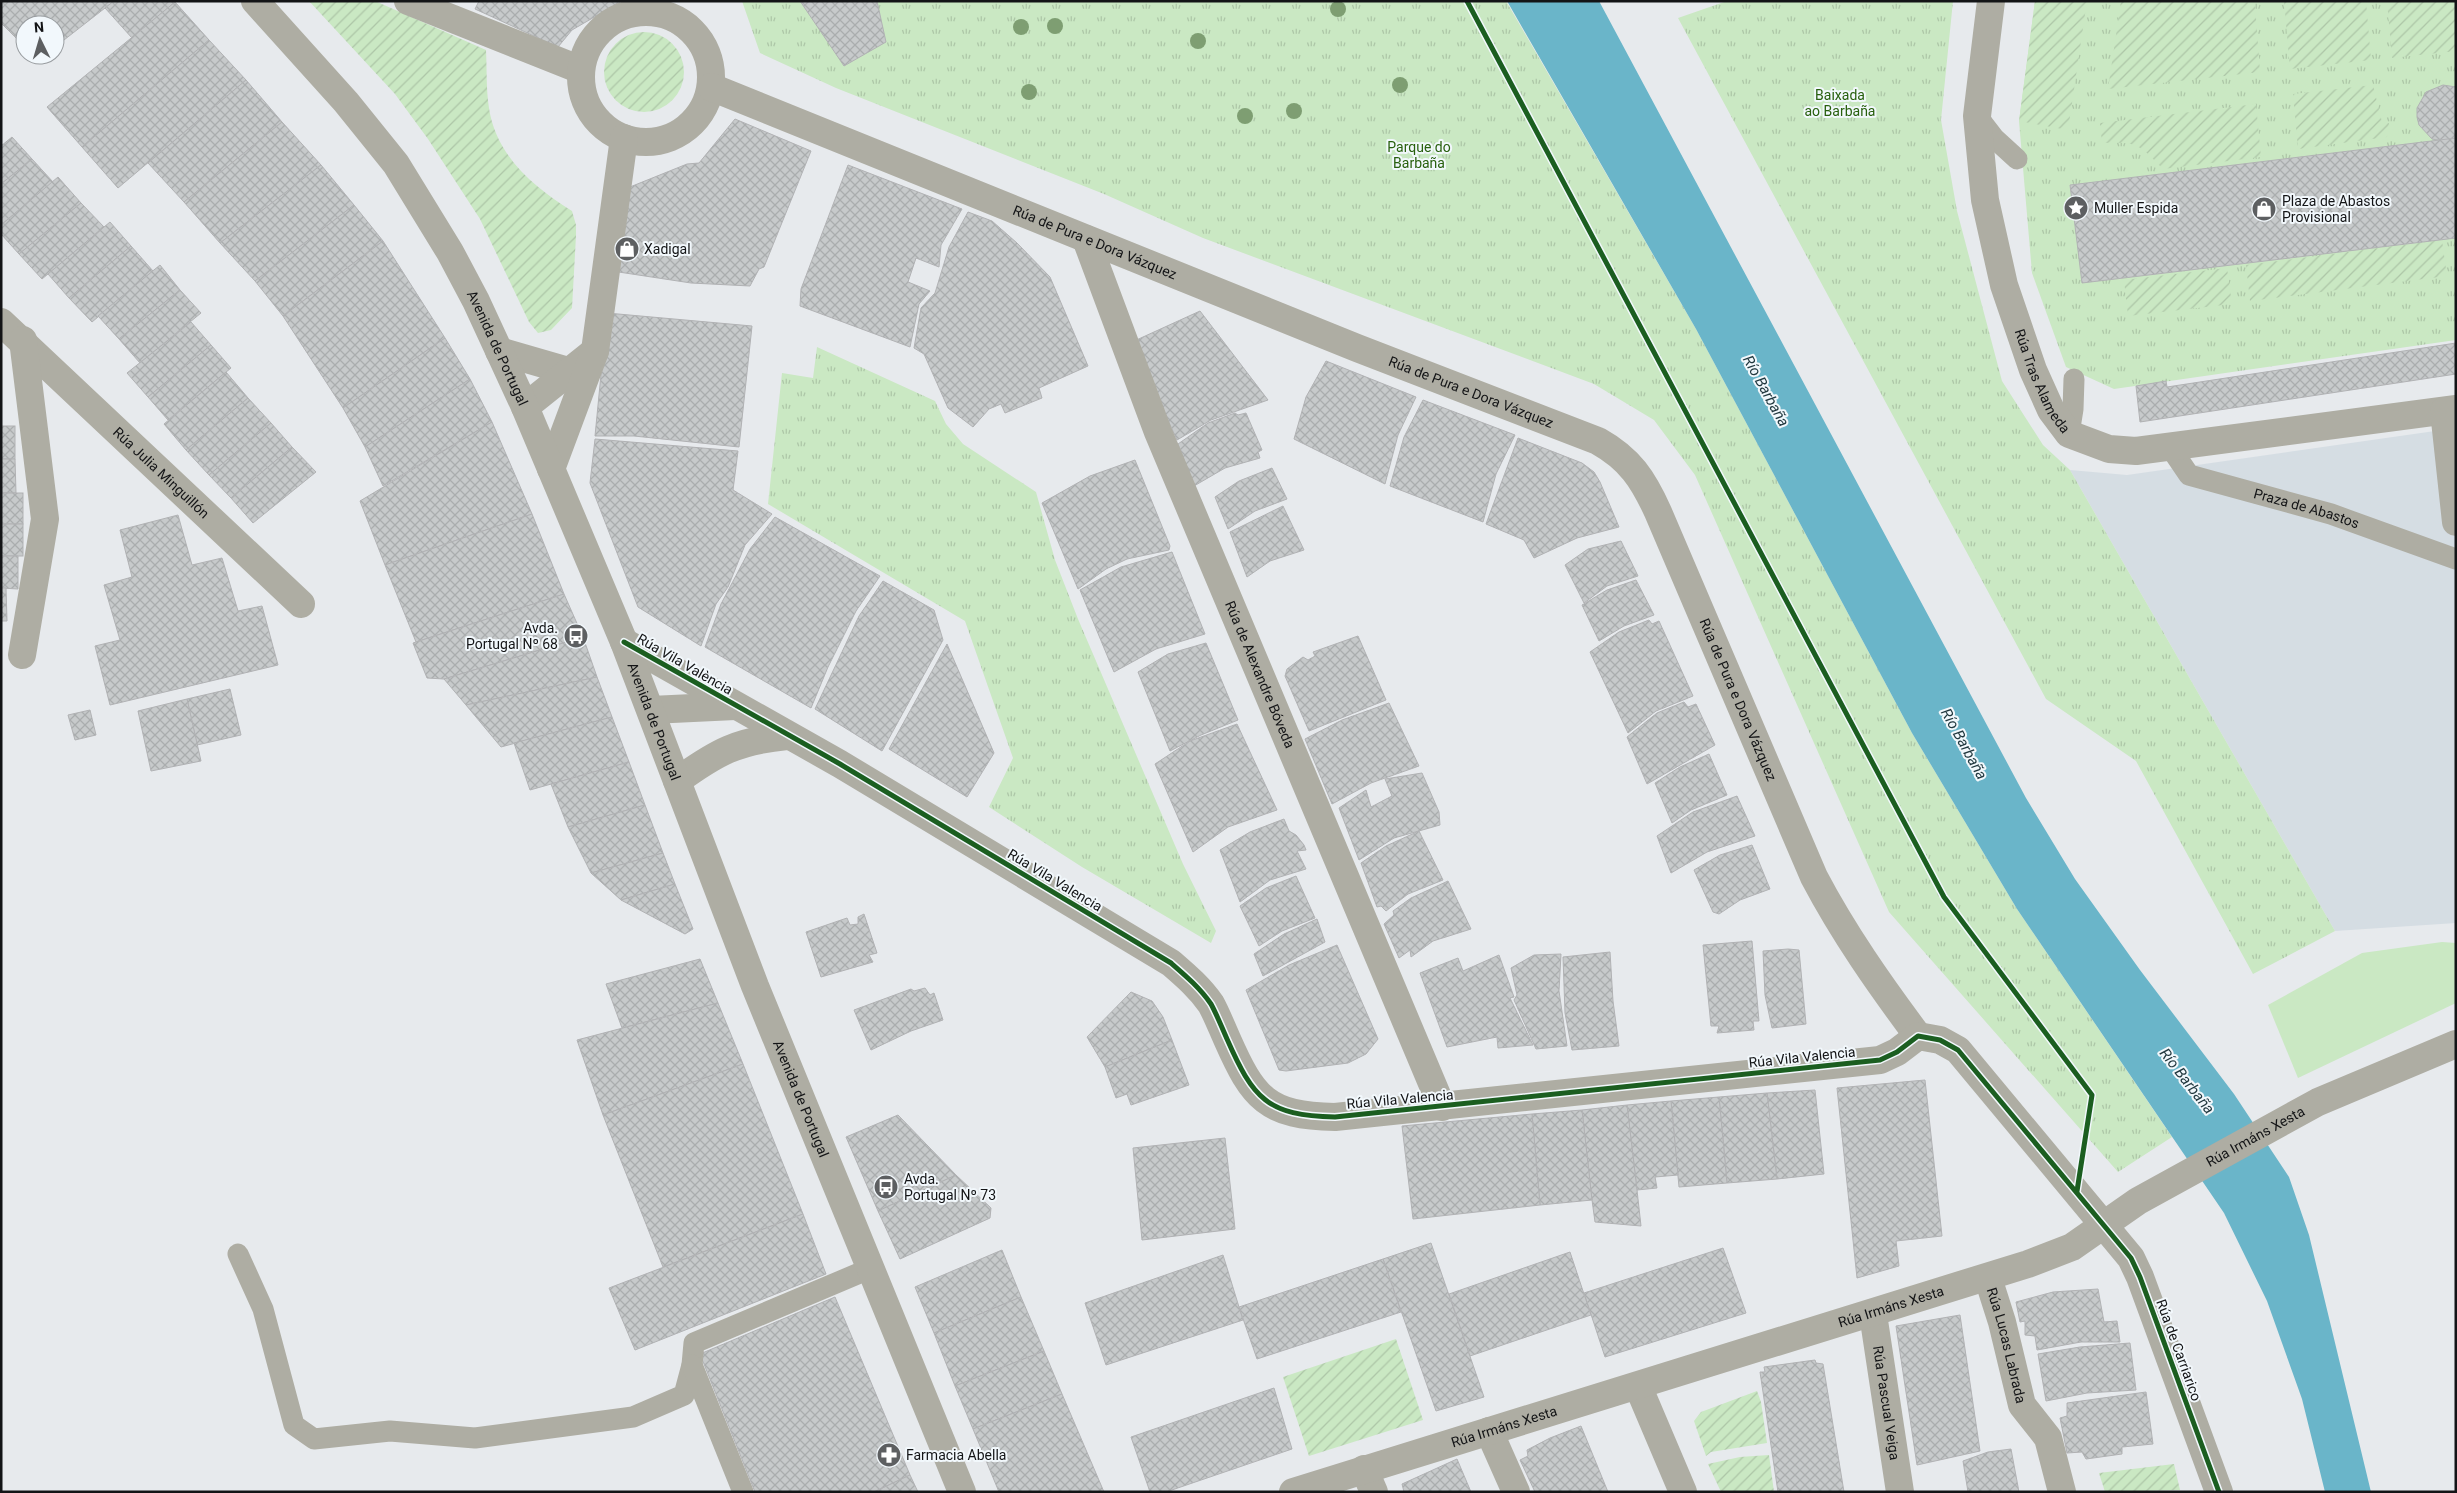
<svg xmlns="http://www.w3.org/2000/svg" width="2457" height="1493" font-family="Roboto,sans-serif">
<defs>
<pattern id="park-tufts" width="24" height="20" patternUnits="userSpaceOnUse" patternTransform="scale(1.25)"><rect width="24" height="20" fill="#cae8c3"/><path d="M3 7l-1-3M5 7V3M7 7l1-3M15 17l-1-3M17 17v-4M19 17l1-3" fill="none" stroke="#adc6a7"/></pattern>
<pattern id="garden-furrows" width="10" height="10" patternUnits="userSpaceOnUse" patternTransform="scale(1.25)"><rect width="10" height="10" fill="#cae8c3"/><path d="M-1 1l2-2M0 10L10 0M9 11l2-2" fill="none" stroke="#adc6a7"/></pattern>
<pattern id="building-cross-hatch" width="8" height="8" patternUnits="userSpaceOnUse" patternTransform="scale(1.25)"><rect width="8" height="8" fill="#c7cacb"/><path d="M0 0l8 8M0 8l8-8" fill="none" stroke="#aaadae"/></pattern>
</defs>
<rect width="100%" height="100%" fill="#e7eaed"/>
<polygon fill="#d5dde3" points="2456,428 2456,923 2335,931 2070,470 2127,475"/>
<polygon fill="#cae8c3" points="2442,942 2456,943 2456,1003 2298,1078 2268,1005 2362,953"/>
<g fill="url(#park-tufts)">
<polygon points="742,1 1506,1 1696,329 1912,733 2017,909 2172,1137 2118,1172 1889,912 1695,475 1654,420 1594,384 1203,238 1104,194 836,88 760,53"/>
<polygon points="1727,1 1953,1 1941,120 1957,211 2002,381 2043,445 2070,470 2335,931 2253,974 2136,761 2046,699 1678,18"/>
<polygon points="2035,1 2456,1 2456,340 2114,389 2066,367 2032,273 2019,121"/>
<polygon points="817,347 935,401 946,424 963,444 1036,492 1055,560 1078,619 1183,864 1216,931 1211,943 1082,867 989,807 1013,758 965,621 768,504 782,373 813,378"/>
</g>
<g fill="url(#garden-furrows)">
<path d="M 309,1 L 375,1 L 486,50 C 487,69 486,89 489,108 C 496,156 534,187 572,211 L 576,225 L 576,236 L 572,308 L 551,330 L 538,333 L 529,322 L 480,219 L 428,139 L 395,94 Z"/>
<polygon points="2035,1 2087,1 2068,130 2019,121"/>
<polygon points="2121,1 2241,1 2255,4 2260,72 2108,89"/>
<polygon points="2284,1 2366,1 2371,60 2290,69"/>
<polygon points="2387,1 2456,1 2456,51 2392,58"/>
<circle cx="644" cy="72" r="40"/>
<polygon points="2373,85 2382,122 2389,123 2387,137 2298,149 2293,94"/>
<path d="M 2256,104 L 2261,157 L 2163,169 C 2138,143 2137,142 2102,143 L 2100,123 Z"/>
<polygon points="2442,240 2447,276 2250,301 2246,265"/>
<polygon points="2227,268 2232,304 2128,316 2124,280"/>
<polygon points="1396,1339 1423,1420 1309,1456 1283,1377"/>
<polygon points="1757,1391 1761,1402 1767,1443 1711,1452 1706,1456 1694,1421 1701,1412"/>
<polygon points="1769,1455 1774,1492 1721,1492 1708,1464 1740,1457"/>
<polygon points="2174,1464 2180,1490 2105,1492 2099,1473"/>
</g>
<polygon fill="#6ab5c9" points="1507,1 1599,1 2026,798 2075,879 2140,970 2234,1094 2289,1177 2309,1235 2371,1492 2325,1492 2302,1399 2267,1301 2224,1213 2017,909 1912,733 1696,329"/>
<g fill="url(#building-cross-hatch)" stroke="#b1b2b4">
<polygon points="1,1 114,1 55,47 55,25 25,25 25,47 1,23"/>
<polygon points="114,1 174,1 175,2 132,38 105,8"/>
<polygon points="479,1 622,1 572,30 558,47 475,9"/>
<polygon points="800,1 877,1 886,42 844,66"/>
<polygon points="175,2 209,40 82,147 47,107"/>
<polygon points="209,40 246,80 118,188 82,147"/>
<polygon points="33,55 45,55 38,60"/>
<polygon points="246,80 282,122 184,202 148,163"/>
<polygon points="2443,85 2456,87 2456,140 2449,142 2432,139 2419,125 2417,117 2417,108 2426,92"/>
<polygon points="735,119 811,151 764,267 759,269 750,286 691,283 612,271 625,189 687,164 699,163"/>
<polygon points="282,122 321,165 220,243 184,202"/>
<polygon points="12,137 32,159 1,184 1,146"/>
<polygon points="2456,138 2456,238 2082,283 2070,185"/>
<polygon points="32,159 53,182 1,225 1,184"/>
<polygon points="321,165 354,205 255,281 220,243"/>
<polygon points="848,165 962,209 941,245 939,267 916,258 908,282 930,291 919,304 910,347 800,306 801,289"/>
<polygon points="58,177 81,203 19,254 1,234 1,225"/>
<polygon points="81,203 104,227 42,279 19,254"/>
<polygon points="354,205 383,241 283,316 255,281"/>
<polygon points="968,212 992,221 1017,243 1050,277 1088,366 1039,388 1042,398 1005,413 1001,404 989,409 973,427 948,408 924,354 914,348 921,308 935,293 949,247"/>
<polygon points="110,222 131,246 69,298 48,274"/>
<polygon points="383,241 445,338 343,408 283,316"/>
<polygon points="131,246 153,271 92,322 69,298"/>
<polygon points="160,265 180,290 119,339 98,316"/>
<polygon points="180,290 201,313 140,363 119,339"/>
<polygon points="1200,311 1268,400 1211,420 1177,440 1132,342"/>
<polygon points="607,313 752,326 739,447 634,436 595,436"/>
<polygon points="191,322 211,345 148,397 127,373"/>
<polygon points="445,338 470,379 365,447 343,408"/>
<polygon points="2456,343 2456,374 2140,422 2136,386 2166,381 2167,387"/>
<polygon points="211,345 231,368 168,420 148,397"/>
<polygon points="1326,361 1416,397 1398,435 1385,484 1294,439 1306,397"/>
<polygon points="226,372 248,398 186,450 164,424"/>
<polygon points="470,379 492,422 383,486 365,447"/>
<polygon points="248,398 271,423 209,475 186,450"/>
<polygon points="1423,400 1515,435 1496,474 1483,522 1390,486 1404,437"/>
<polygon points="1235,413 1238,415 1246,413 1262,450 1258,452 1260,458 1225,468 1194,486 1178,444 1208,423"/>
<polygon points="492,422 532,514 385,565 360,501"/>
<polygon points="271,423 292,447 231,498 209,475"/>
<rect x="1" y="426" width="14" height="33"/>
<polygon points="1518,438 1582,463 1594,472 1600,482 1619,527 1577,538 1534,558 1524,540 1486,524"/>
<polygon points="595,439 738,451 733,490 772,514 745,545 728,587 716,604 701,646 638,607 590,483"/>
<polygon points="292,447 316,472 253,523 231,498"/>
<polygon points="1,459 15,459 16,493 1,493"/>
<polygon points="1135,460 1170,546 1169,550 1127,559 1106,569 1078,589 1042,503 1090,476"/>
<polygon points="1272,468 1287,499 1255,511 1228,529 1215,497 1239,481"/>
<rect x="1" y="493" width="22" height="31"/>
<polygon points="1283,506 1304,550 1270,561 1247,577 1230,532"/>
<polygon points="532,514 564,594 416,642 385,565"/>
<polygon points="178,515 192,565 222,558 238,611 262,606 278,665 110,705 95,646 120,640 104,585 132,577 120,530"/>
<polygon points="775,517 880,576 856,611 828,667 811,708 705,647 721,604 750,549"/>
<rect x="1" y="524" width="22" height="32"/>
<polygon points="1621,541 1638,576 1607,586 1584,603 1565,565 1588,549"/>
<polygon points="1172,552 1205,634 1156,649 1114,672 1080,590 1121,567"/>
<polygon points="1,556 18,556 18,589 1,588"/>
<polygon points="1636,580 1654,615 1624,626 1599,641 1582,605 1607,590"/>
<polygon points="883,581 934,610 943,640 882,751 815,709 859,616"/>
<polygon points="1,588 6,588 7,621 1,621"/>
<polygon points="564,594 583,637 444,679 427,678 413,643"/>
<polygon points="1649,620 1652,624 1659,621 1693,696 1656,711 1628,733 1590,652 1619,632"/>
<polygon points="1358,636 1386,700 1309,731 1285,676 1287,669 1303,657 1308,660 1315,656 1313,652"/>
<polygon points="583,637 597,677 466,705 444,679"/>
<polygon points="1206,643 1238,720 1201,735 1170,751 1138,672 1168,654"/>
<polygon points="947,644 994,753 967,797 889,749"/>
<polygon points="597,677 612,717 501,747 466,705"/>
<polygon points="230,689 241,735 197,745 187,699"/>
<polygon points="187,699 201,761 151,771 138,711"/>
<polygon points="1684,702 1688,707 1696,704 1715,745 1647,784 1627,737 1657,713"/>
<polygon points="1389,703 1419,766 1371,783 1332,804 1305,739 1342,720"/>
<polygon points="90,710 96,735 75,740 68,715"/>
<polygon points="612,717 629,762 530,790 514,743"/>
<polygon points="1237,724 1277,810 1228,827 1193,852 1155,764 1190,741"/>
<polygon points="1709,754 1727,795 1691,810 1672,823 1655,783 1680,767"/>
<polygon points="629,762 645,805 568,827 551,784"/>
<polygon points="1422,773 1439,812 1440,825 1394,838 1359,860 1339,808 1366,790 1371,807 1392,796 1385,779"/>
<polygon points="1737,796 1755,836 1707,852 1671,873 1657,836 1693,812"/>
<polygon points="645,805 663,853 591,873 568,827"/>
<polygon points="1284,819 1289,831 1296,835 1304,845 1306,850 1297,851 1306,869 1270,880 1240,902 1220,850 1250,832"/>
<polygon points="1419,831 1443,880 1408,894 1386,911 1381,906 1377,907 1361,863 1386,846"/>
<polygon points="1752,845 1770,889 1740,900 1719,914 1713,912 1694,870 1720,855"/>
<polygon points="663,853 675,884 621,900 591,873"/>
<polygon points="1296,876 1315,918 1282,931 1259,946 1240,906 1266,888"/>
<polygon points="1448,881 1471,929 1433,941 1411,957 1410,950 1399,958 1384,924 1394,915 1393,911 1411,898"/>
<polygon points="675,884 693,929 685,934 621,900"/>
<polygon points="864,914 877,953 869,955 873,962 821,977 806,932 847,918 850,925 858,924 858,917"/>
<polygon points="1317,919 1325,942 1263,976 1254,954 1284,934"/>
<polygon points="1752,941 1759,1021 1753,1021 1754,1030 1717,1033 1719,1026 1711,1026 1703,945"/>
<polygon points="1337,945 1378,1039 1366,1054 1348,1063 1286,1071 1279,1070 1246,990 1289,965"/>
<polygon points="1788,949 1799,950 1806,1024 1772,1028 1765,995 1763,951"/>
<polygon points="1610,952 1613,1001 1619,1046 1572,1050 1565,1013 1563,957"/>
<polygon points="1561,954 1559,991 1567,1046 1536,1049 1514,1000 1517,995 1511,968 1534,955"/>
<polygon points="1499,955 1514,997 1510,998 1533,1045 1498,1048 1497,1037 1447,1047 1420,973 1458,958 1463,971"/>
<polygon points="700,959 718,1003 622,1028 606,984"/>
<polygon points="925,988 930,995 934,993 943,1020 911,1031 871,1050 854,1010 911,989 914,991"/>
<polygon points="1131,992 1152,1001 1163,1017 1172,1040 1105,1067 1087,1037"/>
<polygon points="718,1003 743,1064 603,1115 577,1040"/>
<polygon points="1172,1040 1189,1085 1131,1105 1127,1094 1116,1098 1105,1067"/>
<polygon points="743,1064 803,1214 663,1267 603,1115"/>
<polygon points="1925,1080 1942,1236 1896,1241 1899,1266 1857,1278 1837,1088"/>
<polygon points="1815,1090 1824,1174 1777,1179 1767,1093"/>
<polygon points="1767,1093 1777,1179 1727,1183 1719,1097"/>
<polygon points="1719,1097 1727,1183 1679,1187 1671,1101"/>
<polygon points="1671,1101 1678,1175 1655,1177 1657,1188 1637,1190 1627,1105"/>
<polygon points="1627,1105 1637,1190 1641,1226 1595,1222 1592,1200 1582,1110"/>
<polygon points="1582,1110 1592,1200 1540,1205 1532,1114"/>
<polygon points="1532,1114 1540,1205 1413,1219 1402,1126"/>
<polygon points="898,1115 956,1175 878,1211 846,1137"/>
<polygon points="1225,1138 1235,1229 1142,1240 1133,1148"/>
<polygon points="956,1175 991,1208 990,1218 900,1259 878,1211"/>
<polygon points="803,1214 826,1274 635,1350 609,1288"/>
<polygon points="1431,1243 1484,1397 1436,1411 1383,1259"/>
<polygon points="1723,1248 1746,1313 1605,1357 1584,1293"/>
<polygon points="1002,1250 1021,1297 934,1333 915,1287"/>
<polygon points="1570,1252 1591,1315 1470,1356 1449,1294"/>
<polygon points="1223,1255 1243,1320 1106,1365 1085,1303"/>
<polygon points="1383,1259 1401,1312 1257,1359 1239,1307"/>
<polygon points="2098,1289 2104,1322 2117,1321 2120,1342 2081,1342 2037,1350 2035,1336 2025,1335 2025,1321 2020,1322 2016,1302 2053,1292"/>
<polygon points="835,1297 910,1475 874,1492 755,1492 700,1354"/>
<polygon points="1021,1297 1044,1351 955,1386 934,1333"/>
<polygon points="1960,1315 1980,1451 1917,1465 1896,1326"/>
<polygon points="2130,1343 2136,1390 2087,1393 2046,1401 2038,1354 2080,1347"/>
<polygon points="1044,1351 1062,1394 973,1429 955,1386"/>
<polygon points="1815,1360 1816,1363 1823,1364 1844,1492 1778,1492 1760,1372 1765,1372 1764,1367"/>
<polygon points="1274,1388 1292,1449 1166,1492 1150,1492 1131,1437"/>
<polygon points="2146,1392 2153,1444 2122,1447 2122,1454 2086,1459 2082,1452 2067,1453 2060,1418 2067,1416 2067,1403"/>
<polygon points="1062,1394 1104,1492 999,1492 973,1429"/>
<polygon points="1581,1426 1608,1492 1535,1492 1520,1460 1528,1456 1527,1450 1550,1438"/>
<polygon points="2011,1449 2019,1492 1968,1492 1963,1461 1988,1452"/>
<polygon points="1457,1459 1471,1492 1404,1492 1402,1484"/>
<polygon points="910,1475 918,1492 874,1492"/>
</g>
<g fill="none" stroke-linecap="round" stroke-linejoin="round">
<g stroke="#aeada3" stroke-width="21">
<polyline points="1977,116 1994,138 2017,159"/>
<polyline points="2069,434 2073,409 2074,379"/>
<path id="s1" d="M 2170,447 L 2189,475 L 2331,514 L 2456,559"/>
<polyline points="238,1254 263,1309 294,1425 314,1439 390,1431 475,1438 633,1417 684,1395 692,1365 694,1343 869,1269"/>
<polyline points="692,1365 743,1492"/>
</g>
<g stroke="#aeada3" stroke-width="28">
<polyline points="408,1 581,70"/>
<path id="s2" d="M 1991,1 L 1977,116 L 1985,200 L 2004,285 L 2033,370 L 2051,410 L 2069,434 L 2109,449 L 2136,451 L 2456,409"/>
<circle cx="646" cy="77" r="65"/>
<path id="s3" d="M 711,87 L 1357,348 L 1598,441 C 1630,459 1643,479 1658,512 L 1814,877 C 1844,934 1880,985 1918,1036"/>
<path id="s4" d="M 1086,239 L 1158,432 L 1442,1107"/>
<path id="s5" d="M 1,322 L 301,604"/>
<polyline points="499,351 568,371"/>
<polyline points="525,407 595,351"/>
<polyline points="2444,411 2456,522"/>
<polyline points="551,469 595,351 624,138"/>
<path d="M 624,642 L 840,764 L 1171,963 C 1186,976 1200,988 1211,1004 C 1217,1015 1222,1028 1227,1039 C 1253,1098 1267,1116 1335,1117 L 1880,1060 L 1897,1052 L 1918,1036 L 1940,1040 L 1958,1050 L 2131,1258 L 2140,1277 L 2219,1492"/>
<polyline points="22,655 45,519 23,340"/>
<polyline points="651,710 735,706"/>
<path d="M 677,781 C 717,752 737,741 787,736"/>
<path id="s6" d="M 1988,1278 L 2002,1322 L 2022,1405 L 2048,1438 L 2062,1492"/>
<path id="s7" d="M 1873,1314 L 1900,1492"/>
<polyline points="1638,1386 1683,1492"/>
<polyline points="1489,1431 1516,1492"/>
<polyline points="1364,1469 1374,1492"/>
<path id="s8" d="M 1293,1492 L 2028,1264 L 2072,1247 L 2138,1201 L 2318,1102 L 2456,1044"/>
</g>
<path stroke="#aeada3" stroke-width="28" id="s9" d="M 255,1 L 346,102 L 396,164 L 450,252 L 476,301 L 525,407 L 624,642 L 755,986 L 962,1492"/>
<defs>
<g id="cycleway">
<polyline points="1467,1 1944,897 2092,1095 2077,1191"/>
<path d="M 624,642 L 840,764 L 1171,963 C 1186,976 1200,988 1211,1004 C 1217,1015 1222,1028 1227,1039 C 1253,1098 1267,1116 1335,1117 L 1880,1060 L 1897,1052 L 1918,1036 L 1940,1040 L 1958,1050 L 2131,1258 L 2140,1277 L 2219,1492"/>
</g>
</defs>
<use href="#cycleway" stroke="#f2f8fc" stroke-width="8"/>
<use href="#cycleway" stroke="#1b5e20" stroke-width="5"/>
</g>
<g fill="#7e9e72">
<circle cx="1338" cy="9" r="8"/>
<circle cx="1055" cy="26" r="8"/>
<circle cx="1021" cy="27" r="8"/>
<circle cx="1198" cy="41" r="8"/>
<circle cx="1400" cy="85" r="8"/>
<circle cx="1029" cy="92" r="8"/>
<circle cx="1294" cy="111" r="8"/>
<circle cx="1245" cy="116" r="8"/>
</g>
<defs>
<symbol id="sight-disc" viewBox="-11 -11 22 22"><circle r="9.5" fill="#5d5f61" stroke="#f2f8fc"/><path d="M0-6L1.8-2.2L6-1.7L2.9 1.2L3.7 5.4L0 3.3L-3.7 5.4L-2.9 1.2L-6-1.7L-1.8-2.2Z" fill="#fff"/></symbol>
<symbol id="shop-disc" viewBox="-11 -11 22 22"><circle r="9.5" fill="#5d5f61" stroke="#f2f8fc"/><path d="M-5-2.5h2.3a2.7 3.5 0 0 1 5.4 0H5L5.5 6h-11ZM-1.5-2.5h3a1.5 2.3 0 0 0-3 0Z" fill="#fff"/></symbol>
<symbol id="bus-disc" viewBox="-11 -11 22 22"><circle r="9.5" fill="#5d5f61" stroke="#f2f8fc"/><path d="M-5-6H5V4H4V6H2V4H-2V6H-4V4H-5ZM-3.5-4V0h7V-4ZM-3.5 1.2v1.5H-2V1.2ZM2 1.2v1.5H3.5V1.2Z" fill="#fff"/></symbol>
<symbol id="pharmacy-disc" viewBox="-11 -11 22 22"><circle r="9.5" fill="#5d5f61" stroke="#f2f8fc"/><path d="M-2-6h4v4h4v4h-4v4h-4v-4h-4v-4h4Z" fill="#fff"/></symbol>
</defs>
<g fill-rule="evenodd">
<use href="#sight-disc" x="2062" y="194" width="28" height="28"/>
<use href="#shop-disc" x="2250" y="195" width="28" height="28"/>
<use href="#shop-disc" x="613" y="235" width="28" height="28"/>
<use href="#bus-disc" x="562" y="622" width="28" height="28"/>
<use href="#bus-disc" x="872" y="1173" width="28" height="28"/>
<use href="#pharmacy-disc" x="875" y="1441" width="28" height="28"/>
</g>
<g text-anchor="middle" stroke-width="4" stroke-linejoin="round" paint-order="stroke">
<g font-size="14" fill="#28600e" stroke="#f2f8fc">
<text x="1840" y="100">Baixada<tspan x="1840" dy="16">ao Barbaña</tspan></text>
<text x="1419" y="152">Parque do<tspan x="1419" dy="16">Barbaña</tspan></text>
</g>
<g font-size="14" fill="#131416" stroke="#f2f8fc" text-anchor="start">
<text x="2282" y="206">Plaza de Abastos<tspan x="2282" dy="16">Provisional</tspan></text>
<text x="2094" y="213">Muller Espida</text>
<text x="644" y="254">Xadigal</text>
<text x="558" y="633" text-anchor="end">Avda.<tspan x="558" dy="16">Portugal Nº 68</tspan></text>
<text x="904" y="1184">Avda.<tspan x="904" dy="16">Portugal Nº 73</tspan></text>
<text x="906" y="1460">Farmacia Abella</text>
</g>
<g font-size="14" fill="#131416" stroke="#f2f8fc">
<text dy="5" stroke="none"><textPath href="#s3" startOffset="414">Rúa de Pura e Dora Vázquez</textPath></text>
<text dy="5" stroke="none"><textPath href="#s9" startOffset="426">Avenida de Portugal</textPath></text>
<text dy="5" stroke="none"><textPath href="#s2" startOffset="391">Rúa Tras Alameda</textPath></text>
<text dy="5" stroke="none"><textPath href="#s3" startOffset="819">Rúa de Pura e Dora Vázquez</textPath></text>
<text dy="5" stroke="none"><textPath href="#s5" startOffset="220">Rúa Julia Minguillón</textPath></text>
<text dy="5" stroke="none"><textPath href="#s1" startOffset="156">Praza de Abastos</textPath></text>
<text transform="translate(685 664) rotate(30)" y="5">Rúa Vila València</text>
<text dy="5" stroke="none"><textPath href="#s4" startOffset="469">Rúa de Alexandre Bóveda</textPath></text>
<text dy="5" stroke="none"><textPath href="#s3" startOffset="1254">Rúa de Pura e Dora Vázquez</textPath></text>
<text dy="5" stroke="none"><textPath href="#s9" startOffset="831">Avenida de Portugal</textPath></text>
<text transform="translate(1055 880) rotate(31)" y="5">Rúa Vila Valencia</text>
<text transform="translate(1802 1057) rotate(-6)" y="5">Rúa Vila Valencia</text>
<text dy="5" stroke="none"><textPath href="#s9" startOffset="1236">Avenida de Portugal</textPath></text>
<text transform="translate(1400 1099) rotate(-5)" y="5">Rúa Vila Valencia</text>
<text dy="5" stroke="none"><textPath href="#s8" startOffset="1031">Rúa Irmáns Xesta</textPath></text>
<text dy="5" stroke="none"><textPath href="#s8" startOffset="626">Rúa Irmáns Xesta</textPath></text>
<text dy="5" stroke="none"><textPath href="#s6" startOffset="70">Rúa Lucas Labrada</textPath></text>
<text transform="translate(2179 1350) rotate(70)" y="5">Rúa de Carriarico</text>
<text dy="5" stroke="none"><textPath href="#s7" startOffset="90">Rúa Pascual Veiga</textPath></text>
<text dy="5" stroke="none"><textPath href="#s8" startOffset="221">Rúa Irmáns Xesta</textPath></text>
</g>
<g font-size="15" font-style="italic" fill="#21383f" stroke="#f2f8fc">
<text transform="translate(1766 391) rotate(61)" y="5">Río Barbaña</text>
<text transform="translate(1964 744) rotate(61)" y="5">Río Barbaña</text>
<text transform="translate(2187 1081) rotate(52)" y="5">Río Barbaña</text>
</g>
</g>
<rect width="2457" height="1493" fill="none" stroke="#131416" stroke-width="5"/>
<g transform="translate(40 40) rotate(355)"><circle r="24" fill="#f2f8fc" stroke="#999da0"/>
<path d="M0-4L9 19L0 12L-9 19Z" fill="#5d5f61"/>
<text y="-8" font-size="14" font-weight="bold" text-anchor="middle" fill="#131416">N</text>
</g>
</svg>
